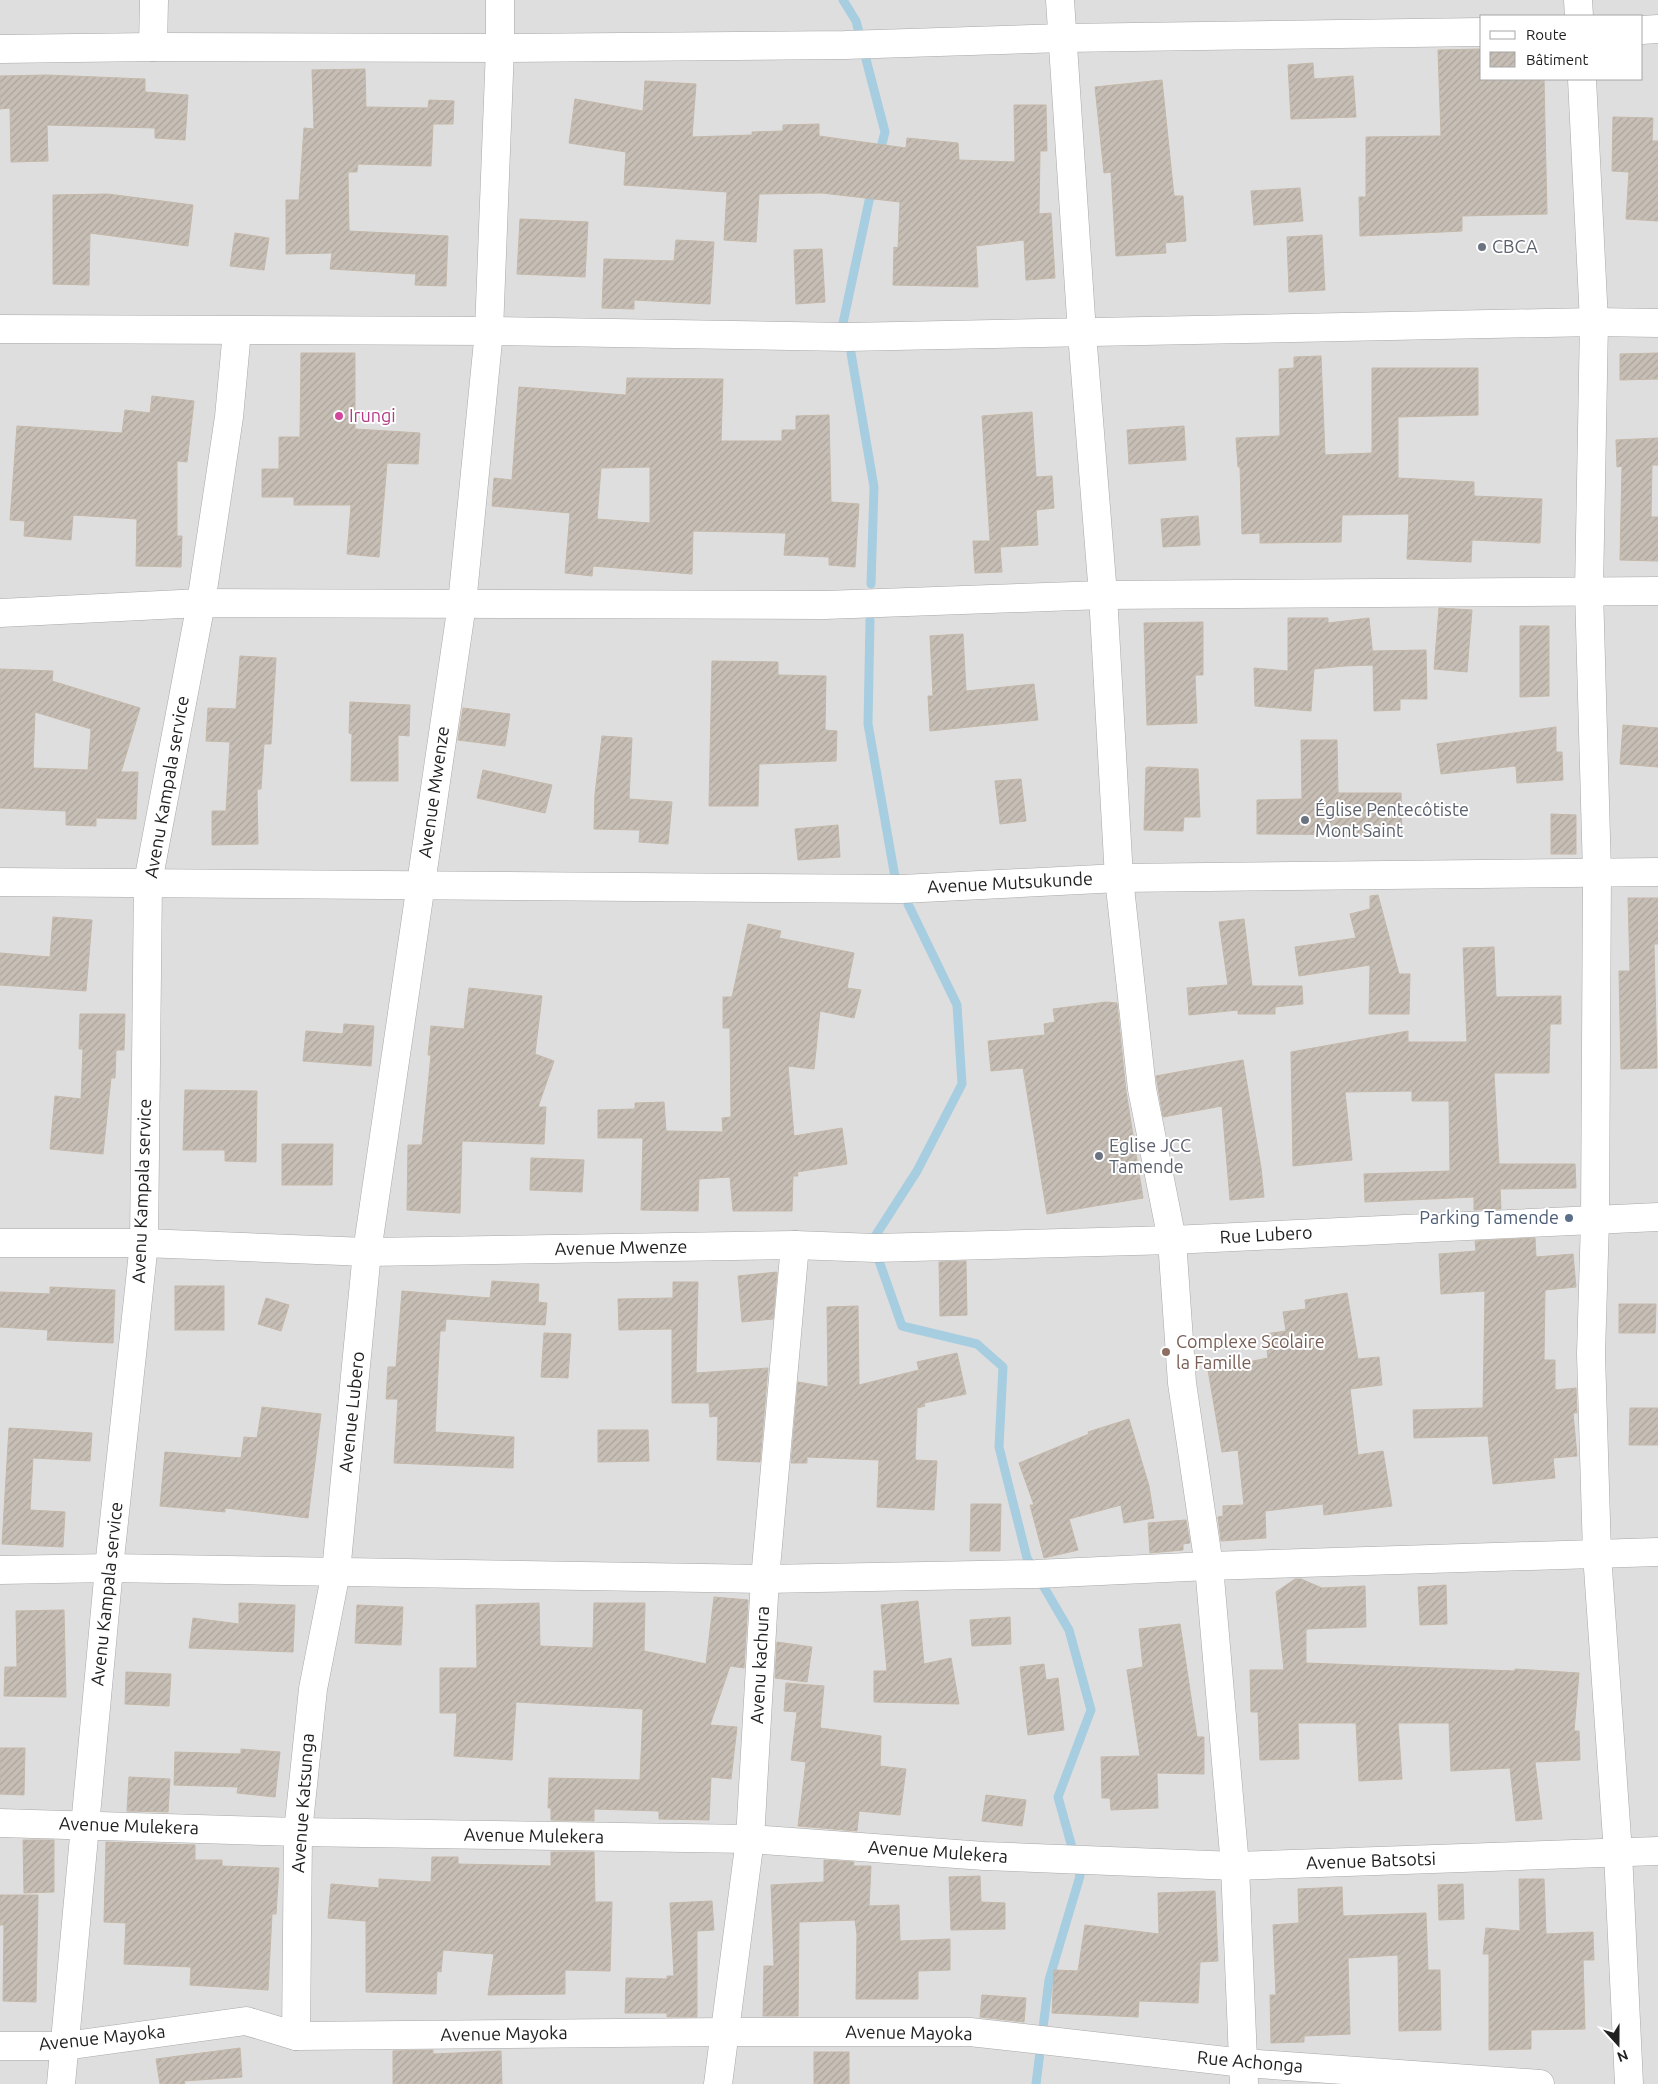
<svg xmlns="http://www.w3.org/2000/svg" width="1658" height="2084" font-family="Ubuntu,sans-serif">
<defs>
<pattern id="building-hatch" width="6" height="6" patternUnits="userSpaceOnUse" patternTransform="scale(1.25)"><rect width="6" height="6" fill="#c7bfb6"/><path d="M-1 1l2-2M0 6l6-6M5 7l2-2" fill="none" stroke="#aba49c"/></pattern>
</defs>
<rect width="100%" height="100%" fill="#f2f0e8"/>
<path fill="#dfdede" fill-rule="evenodd" d="M 0,0 L 1658,0 L 1658,2084 L 0,2084 ZM 1482,16 L 1642,16 L 1642,79 L 1482,79 Z"/>
<g fill="none" stroke-linecap="round" stroke-linejoin="round">
<g stroke="#a7cde1" stroke-width="9">
<polyline points="843,0 856,21 885,132 879,155"/>
<polyline points="843,323 872,187"/>
<polyline points="851,353 874,487 871,584"/>
<polyline points="870,620 868,724 895,877"/>
<polyline points="908,904 957,1005 962,1084 917,1171 872,1241 902,1326 977,1344 1003,1367 999,1447 1027,1558 1069,1630 1091,1710 1058,1797 1080,1876 1049,1980 1036,2084"/>
</g>
</g>
<g fill="url(#building-hatch)" stroke="#c4b8a9" fill-rule="evenodd">
<polygon points="1482,49 1482,79 1544,79 1547,214 1462,216 1462,231 1360,236 1359,197 1366,197 1366,137 1441,136 1438,50"/>
<polygon points="1313,63 1314,79 1353,76 1356,117 1291,119 1288,65"/>
<polygon points="365,69 366,107 428,108 429,100 454,101 453,124 433,124 431,166 358,164 357,172 348,172 349,231 448,236 446,286 415,285 416,274 330,269 332,253 286,254 286,200 299,200 304,128 314,129 312,70"/>
<polygon points="47,75 145,79 145,92 188,95 185,140 155,138 155,128 47,125 48,161 11,162 10,108 0,109 0,76"/>
<polygon points="1162,80 1174,196 1183,196 1186,241 1165,243 1166,253 1116,256 1111,172 1104,173 1095,87"/>
<polygon points="645,81 696,84 692,137 752,135 752,132 783,131 783,125 819,124 819,136 906,148 907,138 958,143 959,160 1015,162 1014,105 1046,105 1047,151 1040,151 1039,214 1051,213 1055,278 1026,280 1024,240 976,246 978,287 893,285 894,247 898,248 900,202 822,193 759,194 756,242 724,240 727,192 624,185 626,152 569,143 575,99 643,111"/>
<polygon points="1613,117 1653,118 1652,141 1658,141 1658,221 1626,219 1629,172 1612,171"/>
<polygon points="1300,188 1303,221 1254,225 1251,191"/>
<polygon points="108,194 193,205 188,246 90,233 89,285 53,284 53,195"/>
<polygon points="520,219 588,222 585,277 517,274"/>
<polygon points="235,233 269,238 264,270 230,266"/>
<polygon points="1322,235 1325,290 1289,292 1287,237"/>
<polygon points="676,240 714,242 710,304 634,300 634,309 602,308 604,259 674,261"/>
<polygon points="822,249 825,302 796,304 794,250"/>
<polygon points="301,353 355,353 355,429 420,433 418,464 387,463 379,557 347,554 351,505 294,505 294,497 262,497 262,469 279,469 279,437 300,437"/>
<polygon points="1658,353 1658,379 1620,380 1620,354"/>
<polygon points="1321,356 1325,455 1372,453 1372,368 1478,368 1478,415 1398,417 1398,478 1474,482 1474,496 1542,499 1540,543 1472,540 1471,562 1407,559 1409,514 1342,515 1341,542 1260,543 1260,533 1242,534 1240,467 1238,467 1236,438 1280,436 1279,369 1294,368 1294,357"/>
<path d="M 627,378 L 723,379 L 721,441 L 782,441 L 782,430 L 796,430 L 796,416 L 829,415 L 831,502 L 859,504 L 855,567 L 829,565 L 829,557 L 784,555 L 786,533 L 693,531 L 692,574 L 593,566 L 592,576 L 565,573 L 570,513 L 492,506 L 494,478 L 512,480 L 519,387 L 626,395 ZM 650,467 L 650,523 L 597,519 L 601,468 Z"/>
<polygon points="152,396 194,401 187,462 177,461 177,536 182,536 181,567 136,566 137,519 73,515 71,540 24,536 25,521 10,520 17,426 122,433 125,410 150,413"/>
<polygon points="1032,412 1036,477 1052,476 1054,508 1036,510 1038,545 1000,547 1002,572 975,573 973,541 990,541 982,416"/>
<polygon points="1184,426 1186,460 1129,464 1127,430"/>
<polygon points="1658,438 1658,465 1652,465 1651,517 1658,517 1658,561 1620,560 1622,466 1617,467 1616,440"/>
<polygon points="1198,516 1200,545 1163,547 1161,519"/>
<polygon points="1439,608 1472,610 1467,672 1434,669"/>
<polygon points="1288,618 1328,618 1328,623 1369,618 1373,657 1373,651 1426,650 1427,699 1400,699 1400,710 1374,711 1373,665 1345,666 1314,669 1311,711 1255,706 1254,668 1288,671"/>
<polygon points="1203,622 1203,675 1195,675 1197,723 1147,725 1144,623"/>
<polygon points="1520,626 1549,626 1549,696 1520,697"/>
<polygon points="963,634 966,691 1034,684 1038,720 930,731 928,696 933,696 930,636"/>
<polygon points="240,656 276,658 271,744 264,744 261,789 257,789 258,844 212,845 212,811 226,811 230,742 206,741 208,708 236,709"/>
<polygon points="712,661 778,662 778,675 826,676 825,730 837,731 836,761 759,764 758,806 709,806"/>
<path d="M 0,669 L 53,671 L 52,681 L 140,708 L 121,772 L 138,772 L 136,819 L 96,818 L 96,826 L 66,825 L 66,811 L 0,808 ZM 35,712 L 91,729 L 88,770 L 33,768 Z"/>
<polygon points="350,702 410,705 409,736 398,735 398,781 351,781 352,734 349,733"/>
<polygon points="463,708 510,714 505,746 458,740"/>
<polygon points="1623,725 1658,728 1658,767 1620,764"/>
<polygon points="1556,727 1556,752 1562,752 1563,780 1517,783 1516,766 1441,774 1437,744"/>
<polygon points="602,736 632,738 629,799 672,802 668,844 639,842 640,830 594,829 595,794"/>
<polygon points="1301,740 1337,740 1338,793 1401,793 1402,835 1257,834 1257,800 1302,799"/>
<polygon points="1148,767 1198,769 1200,817 1184,817 1183,831 1144,830 1146,768"/>
<polygon points="483,770 552,785 545,813 477,798"/>
<polygon points="1021,779 1026,821 1000,824 995,781"/>
<polygon points="1551,814 1576,815 1576,854 1551,854"/>
<polygon points="838,825 840,857 798,860 795,829"/>
<polygon points="1378,895 1399,974 1410,974 1409,1014 1369,1014 1370,965 1299,976 1295,947 1356,938 1350,914 1370,909 1370,896"/>
<polygon points="1628,898 1658,898 1658,944 1654,944 1657,1068 1621,1069 1619,971 1630,971"/>
<polygon points="53,917 92,920 86,991 0,985 0,953 50,957"/>
<polygon points="1244,919 1252,986 1302,986 1303,1004 1275,1007 1275,1014 1238,1014 1238,1010 1189,1015 1187,988 1228,985 1219,922"/>
<polygon points="748,924 781,931 779,938 854,953 847,988 861,990 854,1018 820,1011 814,1069 788,1066 794,1136 842,1128 847,1164 797,1172 798,1176 793,1176 792,1211 733,1211 730,1177 699,1179 698,1211 641,1210 643,1138 598,1138 598,1110 635,1109 635,1103 664,1102 666,1131 723,1132 722,1118 731,1117 730,1028 723,1028 723,997 732,997"/>
<polygon points="1494,947 1496,997 1561,996 1561,1024 1550,1024 1549,1073 1494,1073 1499,1164 1575,1164 1576,1188 1500,1189 1501,1209 1474,1210 1474,1197 1365,1202 1364,1174 1450,1171 1449,1101 1412,1101 1412,1091 1345,1092 1352,1160 1293,1166 1291,1052 1408,1031 1408,1042 1467,1042 1463,948"/>
<polygon points="469,988 542,996 535,1054 554,1061 538,1107 546,1107 544,1144 462,1141 460,1213 407,1210 408,1145 422,1145 431,1055 428,1055 431,1026 464,1029"/>
<polygon points="1106,1002 1117,1003 1126,1091 1143,1198 1047,1214 1023,1068 991,1071 988,1041 1045,1035 1044,1024 1055,1022 1053,1009"/>
<polygon points="80,1014 125,1014 124,1050 116,1050 115,1078 111,1078 103,1154 50,1149 55,1096 81,1099 83,1049 79,1049"/>
<polygon points="344,1024 374,1026 371,1066 303,1061 306,1031 343,1034"/>
<polygon points="1243,1060 1261,1168 1264,1197 1230,1200 1222,1106 1163,1117 1156,1076"/>
<polygon points="185,1090 257,1091 256,1162 225,1161 225,1150 183,1150"/>
<polygon points="282,1144 333,1144 332,1185 282,1185"/>
<polygon points="531,1158 584,1160 582,1192 530,1190"/>
<polygon points="1535,1238 1536,1257 1573,1254 1576,1287 1545,1290 1544,1360 1555,1360 1555,1390 1576,1388 1577,1413 1573,1413 1577,1456 1553,1458 1555,1478 1493,1484 1488,1436 1414,1438 1413,1410 1483,1408 1485,1291 1441,1294 1439,1254 1476,1251 1475,1241"/>
<polygon points="966,1261 967,1315 940,1316 939,1262"/>
<polygon points="777,1272 773,1319 742,1322 738,1276"/>
<polygon points="492,1281 539,1284 538,1302 547,1303 545,1325 446,1319 445,1331 440,1331 435,1432 514,1437 513,1468 394,1463 398,1399 386,1399 388,1367 396,1367 402,1291 490,1298"/>
<polygon points="673,1282 698,1282 696,1373 768,1368 760,1462 717,1460 718,1416 710,1417 709,1403 672,1403 672,1329 619,1330 618,1299 673,1298"/>
<rect x="175" y="1286" width="49" height="44"/>
<polygon points="50,1287 115,1290 113,1343 47,1340 48,1330 0,1327 0,1292 50,1294"/>
<polygon points="1347,1293 1358,1359 1379,1357 1382,1385 1350,1389 1358,1455 1383,1451 1392,1506 1324,1515 1323,1504 1265,1511 1266,1538 1221,1541 1218,1517 1223,1516 1223,1506 1244,1505 1238,1450 1222,1452 1208,1370 1268,1358 1265,1334 1286,1331 1283,1312 1306,1309 1305,1300"/>
<polygon points="266,1298 289,1305 281,1331 258,1324"/>
<polygon points="1619,1304 1656,1304 1655,1333 1619,1333"/>
<polygon points="858,1306 859,1385 919,1370 917,1362 957,1353 966,1394 924,1403 925,1406 917,1408 915,1460 937,1461 934,1510 877,1507 879,1460 807,1457 807,1463 791,1463 798,1382 828,1387 827,1307"/>
<polygon points="544,1333 571,1334 568,1378 541,1377"/>
<polygon points="262,1407 321,1414 308,1518 225,1508 225,1512 160,1506 165,1452 241,1458 244,1437 257,1438"/>
<polygon points="1630,1408 1658,1408 1658,1445 1629,1445"/>
<polygon points="1129,1419 1149,1486 1154,1518 1124,1523 1121,1505 1069,1519 1078,1550 1044,1558 1030,1505 1034,1505 1019,1463 1089,1434 1088,1432"/>
<polygon points="9,1428 92,1433 90,1461 33,1458 30,1510 65,1512 63,1547 2,1544"/>
<polygon points="598,1430 648,1430 649,1461 598,1462"/>
<polygon points="971,1504 1001,1504 1000,1551 970,1551"/>
<polygon points="1186,1520 1190,1543 1183,1544 1183,1550 1150,1553 1148,1523"/>
<polygon points="1295,1579 1301,1579 1322,1588 1365,1586 1366,1627 1306,1629 1306,1663 1515,1671 1515,1669 1579,1673 1574,1731 1579,1731 1580,1760 1535,1762 1542,1819 1516,1821 1510,1768 1451,1771 1449,1723 1398,1723 1402,1779 1359,1781 1356,1723 1298,1723 1299,1759 1260,1760 1258,1712 1251,1712 1250,1670 1284,1670 1276,1592"/>
<polygon points="1446,1585 1447,1624 1420,1625 1418,1587"/>
<polygon points="714,1597 748,1600 744,1668 730,1666 710,1725 737,1727 731,1779 711,1777 709,1820 659,1819 659,1811 594,1809 594,1821 551,1820 551,1808 548,1808 549,1778 640,1780 643,1709 516,1702 512,1760 454,1756 457,1713 440,1713 440,1668 477,1668 476,1605 539,1603 540,1646 593,1648 594,1603 645,1603 644,1651 706,1664"/>
<polygon points="918,1601 924,1664 951,1658 959,1704 874,1702 874,1671 887,1671 881,1605"/>
<polygon points="239,1603 295,1605 293,1652 189,1648 193,1618 239,1624"/>
<polygon points="357,1605 403,1607 401,1645 355,1643"/>
<polygon points="64,1610 66,1697 4,1696 5,1667 17,1667 16,1611"/>
<polygon points="1010,1617 1011,1644 972,1646 970,1620"/>
<polygon points="1180,1624 1197,1737 1204,1737 1204,1774 1157,1773 1158,1808 1111,1810 1110,1798 1102,1798 1101,1757 1140,1756 1127,1670 1143,1667 1139,1629"/>
<polygon points="777,1642 812,1647 807,1682 775,1678"/>
<polygon points="1044,1664 1046,1680 1058,1678 1064,1730 1028,1735 1020,1667"/>
<polygon points="126,1672 171,1674 169,1706 125,1704"/>
<polygon points="786,1683 824,1686 820,1728 881,1736 880,1766 906,1769 900,1815 859,1811 857,1831 798,1826 806,1762 791,1760 797,1712 784,1711"/>
<polygon points="0,1748 25,1748 24,1795 0,1794"/>
<polygon points="241,1749 280,1752 275,1797 237,1793 238,1787 174,1785 175,1752 241,1754"/>
<polygon points="129,1777 170,1779 168,1812 127,1811"/>
<polygon points="986,1795 1026,1800 1022,1826 982,1821"/>
<polygon points="23,1840 54,1840 54,1892 24,1893"/>
<polygon points="106,1842 195,1845 195,1860 222,1860 222,1866 279,1868 276,1914 272,1914 268,1990 190,1985 191,1967 124,1964 126,1923 104,1922"/>
<polygon points="551,1852 594,1852 595,1902 612,1902 610,1971 565,1970 565,1994 488,1995 494,1954 443,1950 441,1972 437,1971 436,1994 366,1992 366,1921 328,1918 331,1884 379,1888 379,1879 431,1882 432,1857 458,1857 458,1864 551,1866"/>
<polygon points="824,1860 854,1862 853,1866 871,1866 869,1906 899,1905 900,1941 950,1939 950,1970 918,1971 918,1999 856,1999 857,1934 855,1920 799,1922 798,2016 763,2016 764,1966 774,1966 771,1885 824,1882"/>
<polygon points="980,1876 981,1902 1005,1903 1005,1929 951,1930 949,1877"/>
<polygon points="1519,1879 1544,1879 1546,1934 1593,1932 1594,1960 1583,1960 1585,2029 1531,2030 1531,2049 1489,2050 1489,1954 1483,1954 1486,1928 1520,1931"/>
<polygon points="1463,1884 1464,1919 1439,1920 1438,1885"/>
<polygon points="1342,1887 1343,1916 1426,1913 1428,1970 1440,1970 1441,2030 1399,2031 1398,1955 1348,1958 1350,2034 1304,2036 1304,2042 1271,2043 1270,1995 1276,1995 1273,1925 1299,1923 1298,1889"/>
<polygon points="1215,1891 1218,1961 1200,1962 1198,2003 1139,2001 1138,2017 1052,2013 1054,1970 1078,1971 1085,1925 1159,1934 1158,1893"/>
<polygon points="0,1895 38,1895 36,2002 3,2001 4,1925 0,1925"/>
<polygon points="712,1901 714,1930 697,1931 697,2017 667,2017 667,2013 625,2013 626,1978 667,1979 667,1976 674,1976 670,1903"/>
<polygon points="982,1995 1026,1998 1024,2022 980,2017"/>
<polygon points="240,2048 242,2077 184,2081 185,2084 160,2084 156,2059"/>
<polygon points="433,2050 433,2054 501,2051 502,2084 393,2084 393,2051"/>
<rect x="814" y="2052" width="35" height="32"/>
</g>
<g fill="none" stroke-linecap="round" stroke-linejoin="round">
<defs>
<g id="minor">
<polyline points="1060,0 1082,333 1103,595 1119,878 1142,1089 1172,1240 1182,1383 1209,1566 1235,1866 1244,2084"/>
<polyline points="1578,0 1579,16"/>
<polyline points="1642,30 1658,29"/>
<polyline points="153,47 154,0"/>
<polyline points="0,49 153,47 500,48 845,45 1064,38 1482,32"/>
<polyline points="1582,79 1594,322 1589,590 1597,873 1595,1220 1591,1354 1597,1554 1618,1853 1629,2084"/>
<polyline points="0,329 489,331 847,337 1594,322 1658,323"/>
<polyline points="0,613 201,603 825,605 1103,595 1658,591"/>
<polyline points="0,882 902,889 1119,878 1658,872"/>
<polyline points="0,1243 144,1243 367,1252 795,1245 875,1248 1172,1240 1658,1217"/>
<polyline points="0,1570 109,1568 765,1579 1036,1574 1209,1566 1658,1552"/>
<polyline points="0,1823 298,1832 750,1839 984,1856 1235,1866 1658,1851"/>
<polyline points="296,2036 298,1832 313,1689 336,1572 367,1252 462,604 489,331 500,48 500,0"/>
<polyline points="0,2046 65,2046 246,2021 296,2036 725,2032 970,2032 1244,2063 1540,2084"/>
<polyline points="61,2084 109,1568 144,1243 148,882 201,603 229,417 237,331"/>
<polyline points="718,2084 750,1839 765,1579 795,1245"/>
</g>
</defs>
<use href="#minor" stroke="#a8a8a8" stroke-width="29"/>
<use href="#minor" stroke="#fff" stroke-width="28"/>
</g>
<g fill="#6b7280" stroke="#fff" stroke-width="2">
<circle cx="1482" cy="247" r="5"/>
<circle cx="1305" cy="820" r="5"/>
<circle cx="1099" cy="1156" r="5"/>
</g>
<circle fill="#d1479c" stroke="#fff" stroke-width="2" cx="339" cy="416" r="5"/>
<circle fill="#5c6f8a" stroke="#fff" stroke-width="2" cx="1569" cy="1218" r="5"/>
<circle fill="#8d6e63" stroke="#fff" stroke-width="2" cx="1166" cy="1352" r="5"/>
<g text-anchor="middle" stroke-width="4" stroke-linejoin="round" paint-order="stroke">
<g font-size="18" fill="#5b616d" stroke="#fff" text-anchor="start">
<text x="1492" y="253">CBCA</text>
<text x="1315" y="816">Église Pentecôtiste<tspan x="1315" dy="21">Mont Saint</tspan></text>
<text x="1109" y="1152">Eglise JCC<tspan x="1109" dy="21">Tamende</tspan></text>
</g>
<g font-size="18" fill="#b23c85" stroke="#fff" text-anchor="start">
<text x="349" y="422">Irungi</text>
</g>
<g font-size="18" fill="#212121" stroke="#fff">
<text transform="translate(167 787) rotate(-80)" y="6">Avenu Kampala service</text>
<text transform="translate(434 792) rotate(-82)" y="6">Avenue Mwenze</text>
<text transform="translate(1010 883) rotate(-3)" y="6">Avenue Mutsukunde</text>
<text transform="translate(142 1191) rotate(-88)" y="6">Avenu Kampala service</text>
<text transform="translate(1266 1235) rotate(-3)" y="6">Rue Lubero</text>
<text transform="translate(621 1248) rotate(-1)" y="6">Avenue Mwenze</text>
<text transform="translate(352 1412) rotate(-84)" y="6">Avenue Lubero</text>
<text transform="translate(107 1594) rotate(-84)" y="6">Avenu Kampala service</text>
<text transform="translate(760 1665) rotate(-87)" y="6">Avenu kachura</text>
<text transform="translate(303 1803) rotate(-86)" y="6">Avenue Katsunga</text>
<text transform="translate(129 1826) rotate(2)" y="6">Avenue Mulekera</text>
<text transform="translate(534 1836) rotate(1)" y="6">Avenue Mulekera</text>
<text transform="translate(938 1852) rotate(4)" y="6">Avenue Mulekera</text>
<text transform="translate(1371 1861) rotate(-2)" y="6">Avenue Batsotsi</text>
<text transform="translate(909 2033) rotate(1)" y="6">Avenue Mayoka</text>
<text transform="translate(504 2034) rotate(-1)" y="6">Avenue Mayoka</text>
<text transform="translate(102 2038) rotate(-6)" y="6">Avenue Mayoka</text>
<text transform="translate(1250 2062) rotate(5)" y="6">Rue Achonga</text>
</g>
<g font-size="18" fill="#4e5e75" stroke="#fff" text-anchor="end">
<text x="1559" y="1224">Parking Tamende</text>
</g>
<g font-size="18" fill="#785e54" stroke="#fff" text-anchor="start">
<text x="1176" y="1348">Complexe Scolaire<tspan x="1176" dy="21">la Famille</tspan></text>
</g>
</g>
<rect x="1480" y="15" width="162" height="65" fill="#ffffff" stroke="#a6a6a6"/>
<rect x="1490" y="31" width="25" height="8" fill="#ffffff" stroke="#a6a6a6"/>
<text x="1526" y="40" font-size="15" fill="#212121">Route</text>
<rect x="1490" y="52" width="25" height="15" fill="url(#building-hatch)" stroke="#a6a6a6"/>
<text x="1526" y="65" font-size="15" fill="#212121">Bâtiment</text>
<g transform="translate(1618 2044) rotate(159)" stroke="#ffffff" stroke-width="4" paint-order="stroke">
<path d="M0-4L9 19L0 12L-9 19Z" fill="#212121"/>
<text y="-8" font-size="14" font-weight="bold" text-anchor="middle" fill="#212121">N</text>
</g>
</svg>
